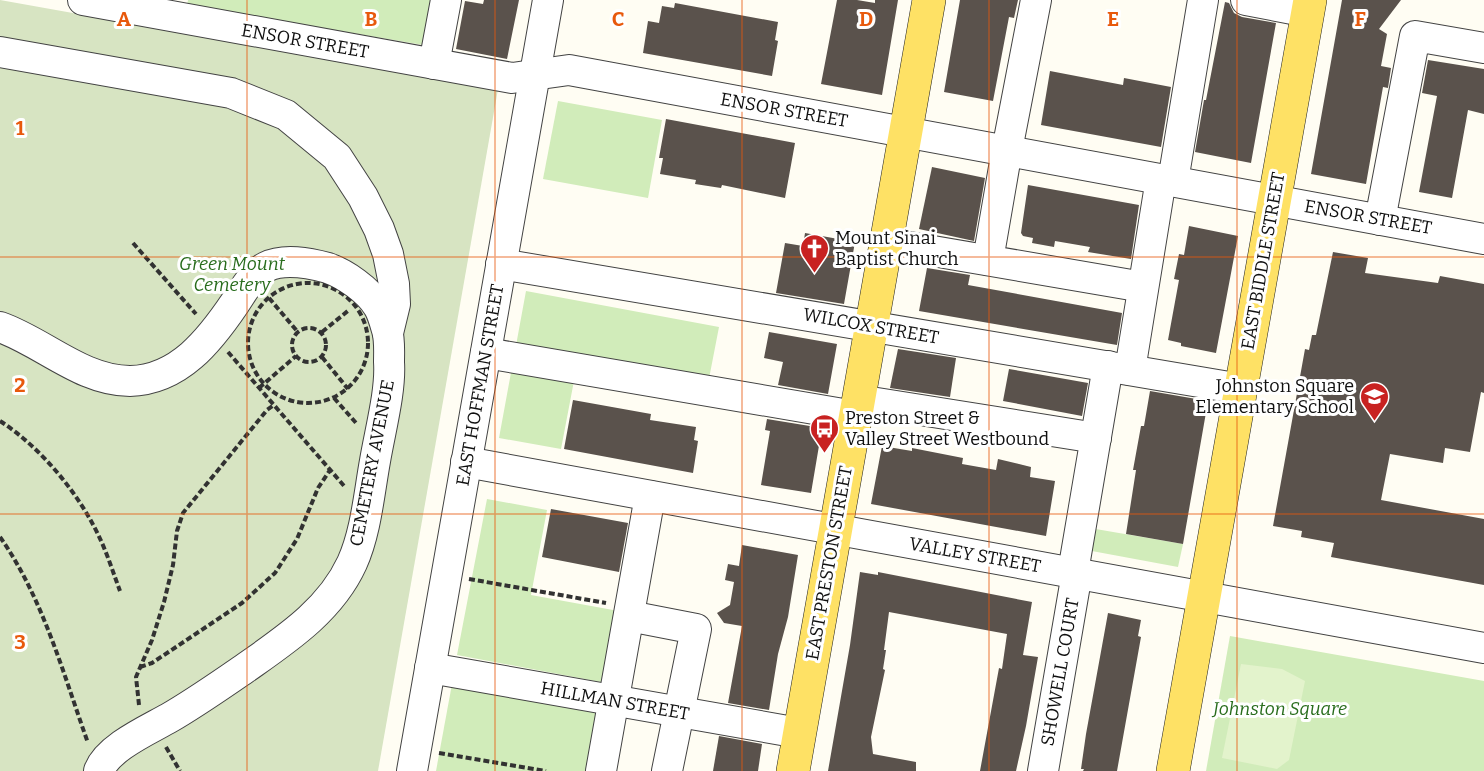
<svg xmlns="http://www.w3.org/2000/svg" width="1484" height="771" font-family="Bitter,serif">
<rect width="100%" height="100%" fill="#fffdf3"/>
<g fill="#d1ecba">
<polygon points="188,0 437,0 429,46 187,5"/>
<polygon points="558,101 662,120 648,198 543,179"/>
<polygon points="526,291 719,327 707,389 577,365 561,449 499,438"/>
<polygon points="487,499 547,510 531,595 624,612 611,684 457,655"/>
<polygon points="1084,527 1183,544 1178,567 1081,549"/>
<polygon points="1230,636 1484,681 1484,771 1206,771"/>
<polygon points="452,684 602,714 598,771 436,771"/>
</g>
<polygon fill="#d7e4c2" points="0,0 498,89 378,771 0,771"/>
<polygon fill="#e3f3cc" points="1241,664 1282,669 1305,681 1289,760 1277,769 1222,758"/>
<g fill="#5a524c">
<polygon points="484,0 519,0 507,59 456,49 465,1 483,4"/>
<polygon points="837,0 857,0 875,3 875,0 898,0 882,95 821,84"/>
<polygon points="960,0 1018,0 1014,18 1009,17 993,101 944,92"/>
<polygon points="1342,0 1401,0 1379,29 1387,34 1381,66 1391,68 1388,88 1383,87 1366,184 1311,174"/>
<polygon points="1225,2 1229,3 1234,13 1242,17 1276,23 1251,163 1195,152 1204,100 1206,100"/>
<polygon points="675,3 778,22 775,40 778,41 772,76 643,53 648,21 659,23 662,6 674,8"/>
<polygon points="1428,60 1484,69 1484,114 1468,110 1452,198 1419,192 1437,96 1422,93"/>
<polygon points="1050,71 1123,85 1124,78 1171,87 1161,147 1041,125"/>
<polygon points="666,119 795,143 785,198 722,185 721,188 695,184 696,180 660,174 663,158 659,158"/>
<polygon points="932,167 985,178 974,241 919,229"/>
<polygon points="1028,185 1139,205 1131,259 1088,252 1090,247 1055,241 1054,247 1032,243 1033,238 1023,236 1021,233"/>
<polygon points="1189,226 1238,236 1216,353 1181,346 1181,343 1168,340 1179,280 1174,279 1179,254 1184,255"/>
<polygon points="805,233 855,242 844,304 776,293 785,243 803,246"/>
<polygon points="1333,252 1368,258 1365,273 1438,283 1440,276 1484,284 1484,393 1481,392 1470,452 1445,448 1443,463 1390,454 1381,500 1484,519 1484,585 1331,557 1334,543 1301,537 1302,531 1273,526 1305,349 1309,350 1312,335 1316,335"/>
<polygon points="927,268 970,275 968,285 1122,313 1117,345 919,311"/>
<polygon points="769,332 837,344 828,394 778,385 783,362 764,358"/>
<polygon points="898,349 956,358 950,397 890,388"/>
<polygon points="1009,369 1088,383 1082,416 1003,401"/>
<polygon points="1150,391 1208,401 1183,544 1126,534 1136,470 1133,470 1141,426 1144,426"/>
<polygon points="573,400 651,414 650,420 696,427 694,440 698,441 693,473 564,449"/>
<polygon points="767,419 822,428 811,493 761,485 770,431 765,430"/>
<polygon points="882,446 912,451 912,448 963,458 962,464 996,470 998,459 1031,467 1030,477 1055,481 1046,536 871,504"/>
<polygon points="551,509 628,523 619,572 542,557"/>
<polygon points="742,545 798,555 788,617 778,654 769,710 728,703 742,626 724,623 717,613 730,605 734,582 725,580 728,564 739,566"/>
<polygon points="860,572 878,575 878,572 1032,602 1023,655 1038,657 1026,726 1016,771 980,771 999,668 1002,669 1007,634 889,612 884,650 886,650 883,669 885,670 871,737 873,754 916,762 916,771 828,771 850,645"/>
<polygon points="1108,613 1141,620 1138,636 1141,637 1117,771 1083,771 1084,769 1081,769 1086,734"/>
<polygon points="719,736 762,744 758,771 713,771"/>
</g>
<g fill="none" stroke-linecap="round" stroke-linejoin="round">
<defs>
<g id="minor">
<polyline points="83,0 512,78 569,70 1484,239"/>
<polyline points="1246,0 1308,12"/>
<polyline points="0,52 231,93 286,115 337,157 363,197 379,229 388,254 394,284 395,304 388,333"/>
<polyline points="434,64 446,0"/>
<polyline points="1173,181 1203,0"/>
<polyline points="1380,220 1415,36 1484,48"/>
<polyline points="886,243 1143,287"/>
<polyline points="988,260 1007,150 1036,0"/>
<polyline points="501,264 1241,389"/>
<path d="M 0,327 C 43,342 82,381 130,381 C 179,380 210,340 235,303 C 244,290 251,275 266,267 C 284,258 309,263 328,268 C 345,274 368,290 378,306 C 382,312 385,323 387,330 C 390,340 389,352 389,362 C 391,391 380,431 375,461 C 369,494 366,532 352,563 C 330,611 285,640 244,669 C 219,686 195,703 169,718 C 148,730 107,748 99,771"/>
<polyline points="486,353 855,416"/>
<polyline points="1130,370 1161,179"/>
<polyline points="858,400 1096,438"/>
<polyline points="466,462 1484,648"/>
<polyline points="1073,572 1108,366"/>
<polyline points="629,616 696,629 667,771"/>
<polyline points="430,668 799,733"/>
<polyline points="412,771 548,0"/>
<polyline points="601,771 650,496"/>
<polyline points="1043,771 1077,573"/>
</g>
<g id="major">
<polyline points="793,771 929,0"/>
<polyline points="1173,771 1310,0"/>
</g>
</defs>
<use href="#minor" stroke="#434343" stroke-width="32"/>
<use href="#major" stroke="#212121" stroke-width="34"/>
<g stroke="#323232" stroke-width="4" stroke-dasharray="6 3" stroke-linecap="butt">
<polyline points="133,243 196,314"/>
<circle cx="308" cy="343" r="60"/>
<polyline points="269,298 297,331"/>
<circle cx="309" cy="345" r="17"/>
<polyline points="322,332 349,310"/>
<polyline points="228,352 345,487"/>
<polyline points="322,357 348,389"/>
<polyline points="259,388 296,356"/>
<polyline points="334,398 357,424"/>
<path d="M 0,421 C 42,448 82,497 102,543 C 109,559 114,575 120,591"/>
<path d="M 0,537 C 43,598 63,673 88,743"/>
<polyline points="469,579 606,603"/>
<polyline points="140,667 152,663 242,603 275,573 297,539 318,488 330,470"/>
<polyline points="139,705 136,677 152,640 164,602 173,565 177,531 183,513 267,410 274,405"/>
<polyline points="166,747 180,771"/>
<polyline points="439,753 546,771"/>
</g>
<use href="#minor" stroke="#fff" stroke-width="30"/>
<use href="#major" stroke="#fee165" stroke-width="33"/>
</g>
<path fill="none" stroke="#e8590c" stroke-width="1.5" stroke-opacity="0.55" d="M 247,0 L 247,771M 495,0 L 495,771M 742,0 L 742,771M 989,0 L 989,771M 1237,0 L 1237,771M 0,257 L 1484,257M 0,514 L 1484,514"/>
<defs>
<symbol id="church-pin" viewBox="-11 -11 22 30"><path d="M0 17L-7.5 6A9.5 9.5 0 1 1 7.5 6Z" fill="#c82221" stroke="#fff"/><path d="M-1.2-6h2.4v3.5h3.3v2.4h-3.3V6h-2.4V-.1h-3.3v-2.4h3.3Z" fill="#fff"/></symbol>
<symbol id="school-pin" viewBox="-11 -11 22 30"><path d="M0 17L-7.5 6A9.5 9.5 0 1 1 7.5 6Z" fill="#c82221" stroke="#fff"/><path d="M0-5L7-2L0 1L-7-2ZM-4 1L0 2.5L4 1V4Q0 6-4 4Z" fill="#fff"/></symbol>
<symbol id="bus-pin" viewBox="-11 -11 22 30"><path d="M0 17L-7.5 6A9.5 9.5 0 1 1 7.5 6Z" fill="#c82221" stroke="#fff"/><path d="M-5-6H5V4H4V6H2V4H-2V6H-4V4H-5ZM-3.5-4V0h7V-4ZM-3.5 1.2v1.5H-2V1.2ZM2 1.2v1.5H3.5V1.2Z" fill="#fff"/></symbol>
</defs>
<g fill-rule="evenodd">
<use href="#church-pin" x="798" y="232" width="33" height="45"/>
<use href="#school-pin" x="1358" y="380" width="33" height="45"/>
<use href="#bus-pin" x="808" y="412" width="33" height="45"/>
</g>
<g text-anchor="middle" stroke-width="6" stroke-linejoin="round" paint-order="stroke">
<g font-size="18" fill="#101010" stroke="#fff">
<text transform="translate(305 41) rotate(10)" y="6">ENSOR STREET</text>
<text transform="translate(784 110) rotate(10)" y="6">ENSOR STREET</text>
<text transform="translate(1368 217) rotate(10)" y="6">ENSOR STREET</text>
<text transform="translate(1263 261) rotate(-80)" y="6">EAST BIDDLE STREET</text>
<text transform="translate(871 326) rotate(10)" y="6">WILCOX STREET</text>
<text transform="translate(480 385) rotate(-80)" y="6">EAST HOFFMAN STREET</text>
<text transform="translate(372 463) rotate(-79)" y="6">CEMETERY AVENUE</text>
<text transform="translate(975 555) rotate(10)" y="6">VALLEY STREET</text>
<text transform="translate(829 563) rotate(-80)" y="6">EAST PRESTON STREET</text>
<text transform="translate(1060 672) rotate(-80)" y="6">SHOWELL COURT</text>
<text transform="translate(615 701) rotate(10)" y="6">HILLMAN STREET</text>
</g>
<g font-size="18" fill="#101010" stroke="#fff" text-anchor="start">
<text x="835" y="244">Mount Sinai<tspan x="835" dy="21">Baptist Church</tspan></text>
<text x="1354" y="392" text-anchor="end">Johnston Square<tspan x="1354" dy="21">Elementary School</tspan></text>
<text x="845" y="424">Preston Street &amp;<tspan x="845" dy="21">Valley Street Westbound</tspan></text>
</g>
<g font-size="18" font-style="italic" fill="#286c1c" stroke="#fff">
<text x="232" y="270">Green Mount<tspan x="232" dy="21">Cemetery</tspan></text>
<text x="1280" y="715">Johnston Square</text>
</g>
</g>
<g font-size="20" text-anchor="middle" font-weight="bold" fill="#e8590c" stroke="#fff" stroke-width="6" stroke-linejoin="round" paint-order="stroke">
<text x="124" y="26">A</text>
<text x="371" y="26">B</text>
<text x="618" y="26">C</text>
<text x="866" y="26">D</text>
<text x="1113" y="26">E</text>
<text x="1360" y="26">F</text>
<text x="20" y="135">1</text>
<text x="20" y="392">2</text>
<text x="20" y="649">3</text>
</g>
</svg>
